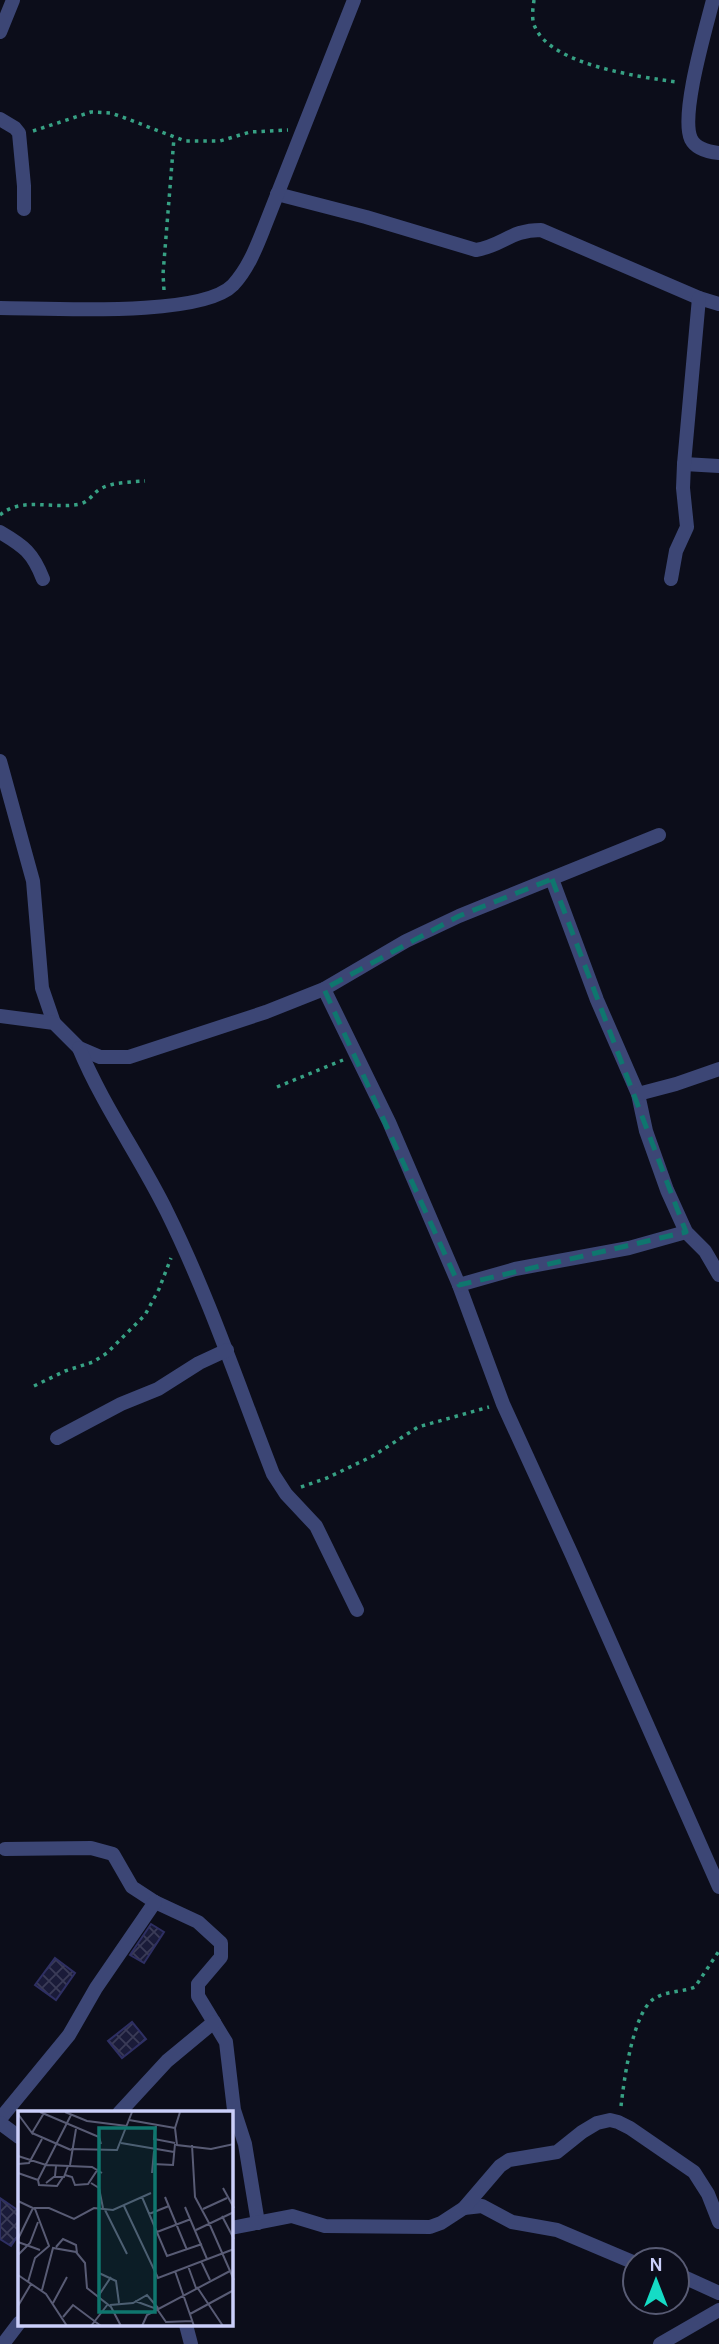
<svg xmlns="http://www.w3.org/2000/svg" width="719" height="2344" font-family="Karla,sans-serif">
<defs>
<pattern id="building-cross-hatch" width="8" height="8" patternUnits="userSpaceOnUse" patternTransform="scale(1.75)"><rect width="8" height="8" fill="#1a1b39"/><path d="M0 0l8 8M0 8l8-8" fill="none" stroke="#3a3b57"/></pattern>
</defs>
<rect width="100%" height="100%" fill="#0c0d1a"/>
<g fill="url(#building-cross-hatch)" stroke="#2e2f63" stroke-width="2">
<polygon points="151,1924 164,1932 144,1963 130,1955"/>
<polygon points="55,1958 75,1973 56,2000 35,1985"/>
<polygon points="132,2022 146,2039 122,2058 108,2041"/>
<polygon points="0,2198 19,2211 19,2234 11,2246 0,2239"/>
</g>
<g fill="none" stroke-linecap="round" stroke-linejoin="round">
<g stroke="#37a184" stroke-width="3.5" stroke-dasharray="3.5 5" stroke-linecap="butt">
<path d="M 534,0 C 533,8 531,19 535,27 C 551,65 640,77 677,82"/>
<polyline points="33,131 91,112 111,113 125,118 185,141 220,141 250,132 288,130"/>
<polyline points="164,290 163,274 174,138"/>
<path d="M 0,515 C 22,496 54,510 80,504 C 91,501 93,492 102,488 C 114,482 132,482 145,481"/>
<polyline points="277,1087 343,1060"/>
<polyline points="34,1386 65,1371 93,1362 107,1353 145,1315 159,1289 171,1258"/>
<polyline points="301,1487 327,1478 373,1456 418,1427 489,1407"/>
<path d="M 621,2106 C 624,2081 633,2007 657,1997 C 668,1991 683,1992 695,1987 L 719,1951"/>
</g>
<g stroke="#3c4675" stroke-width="14">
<path d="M 713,0 C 706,28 680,115 691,139 C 696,149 709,152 719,153"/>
<polyline points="0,32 13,0"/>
<polyline points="0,119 15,128 19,133 24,186 24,209"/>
<path d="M 277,194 L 366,217 L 476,250 C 504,245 510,230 541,230 L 699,298 L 719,304"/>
<path d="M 0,308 C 48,308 201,318 233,285 C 248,269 256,248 264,228 L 354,0"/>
<polyline points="684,464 719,466"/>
<path d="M 0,532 C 24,546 33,553 43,579"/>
<polyline points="671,579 676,551 687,527 683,488 684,464 699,298"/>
<polyline points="0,761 33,881 42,988 54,1023"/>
<polyline points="552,879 597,1000 638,1094 646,1131 667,1190 686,1232 705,1251 719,1275"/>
<polyline points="324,989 389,1122 459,1285 503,1404 572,1555 719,1887"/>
<polyline points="0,1016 54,1023 79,1048 100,1057 129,1057 266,1012 324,989 406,941 459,916 659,835"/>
<path d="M 79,1048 C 103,1106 140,1157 167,1212 C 209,1297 239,1387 273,1474 L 286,1494 L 316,1526 L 357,1610"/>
<polyline points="638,1094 676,1084 719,1069"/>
<polyline points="459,1285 515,1269 629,1248 686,1232"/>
<polyline points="57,1438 121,1404 158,1389 199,1363 227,1350"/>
<polyline points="5,1849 91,1848 113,1854 132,1887 155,1902 198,1922 221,1943 221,1957 198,1984 198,1996 226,2042 234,2110 245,2144 258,2223"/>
<polyline points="119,2113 167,2061 214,2022"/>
<polyline points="0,2119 69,2035 96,1988 155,1902"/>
<polyline points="0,2123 19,2137"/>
<polyline points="464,2208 482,2206 512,2222 557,2230 635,2263"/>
<polyline points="231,2228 292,2216 325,2226 430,2227 441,2223 464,2208 500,2166 509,2160 557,2152 582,2132 597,2123 610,2120 618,2122 630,2128 694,2172 708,2194 719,2222"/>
<polyline points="677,2274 719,2293"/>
<polyline points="186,2325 191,2344"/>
<polyline points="3,2344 19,2323"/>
<polyline points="660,2344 719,2310"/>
</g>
</g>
<path fill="none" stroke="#0f766e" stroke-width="5" stroke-dasharray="14 9" stroke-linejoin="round" d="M 552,879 L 686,1232 L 459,1285 L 324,989 L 459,916 Z"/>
<g transform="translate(18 2111)">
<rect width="215" height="215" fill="#0c0d1a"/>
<path fill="none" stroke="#585b74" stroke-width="2" d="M 22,1 L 81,26 L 83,33M 47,1 L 69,10 L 109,15M 162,1 L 157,17 L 159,34 L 193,38 L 216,33M 0,3 L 14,22 L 26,2M 111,9 L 157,17M 138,14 L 136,28 L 157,32M 14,22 L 53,39M 103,32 L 156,41M 174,34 L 177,86 L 191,112M 53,38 L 99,39 L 114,1M 0,45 L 28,54 L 74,56 L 84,62M 0,53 L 11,52 L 24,28M 135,53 L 155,54 L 157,33M 52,54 L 58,18M 0,62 L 20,69 L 53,4M 134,62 L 136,40M 47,64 L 54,66 L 57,74 L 70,73 L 80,58M 36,66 L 46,66 L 50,55M 20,69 L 21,74 L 39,75 L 45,66M 28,72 L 37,65 L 38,55M 73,72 L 81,77 L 85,97M 205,77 L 216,97M 124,86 L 149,145 L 184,133M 147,86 L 169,139M 0,90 L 17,98 L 31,135 L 17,147 L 10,171M 106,95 L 140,167 L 216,138M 167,96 L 189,148M 16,97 L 31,97 L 56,108 L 76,97 L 95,99 L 133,82M 185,98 L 209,87M 87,99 L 109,143M 131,103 L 151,95M 204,105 L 216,128M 191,112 L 216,169M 178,119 L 216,101M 139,121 L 173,108M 0,128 L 15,97M 0,131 L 22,139M 38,136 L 45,128 L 58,134 L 59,142M 0,144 L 12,132 L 20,111M 183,150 L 192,169M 170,155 L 178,177M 157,160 L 176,215M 81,162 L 98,170 L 101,192M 0,164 L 28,183 L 49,215M 179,176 L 205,215M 24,179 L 35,137 L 58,141 L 67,152 L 69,177 L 93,196 L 103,215M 81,184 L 93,166M 117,190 L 139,198 L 148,211 L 174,210M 35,192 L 49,166M 92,194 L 115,192 L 129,184 L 140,197M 0,195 L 13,173M 172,203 L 216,179M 45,206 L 55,194 L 83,215M 73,215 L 90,193M 124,215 L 129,204 L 212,160"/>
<path fill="#0f766e" fill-opacity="0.15" stroke="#0f766e" stroke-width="3.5" d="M 81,17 L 137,17 L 137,201 L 81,201 Z"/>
<rect width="215" height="215" fill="none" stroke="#cbcffa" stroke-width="3.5"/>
</g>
<g transform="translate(656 2281)"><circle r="33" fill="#0c0d1a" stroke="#585b74" stroke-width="2"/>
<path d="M0-5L12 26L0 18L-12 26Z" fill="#15dcc5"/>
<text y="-10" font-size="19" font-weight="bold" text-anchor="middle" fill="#cbcffa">N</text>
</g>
</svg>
